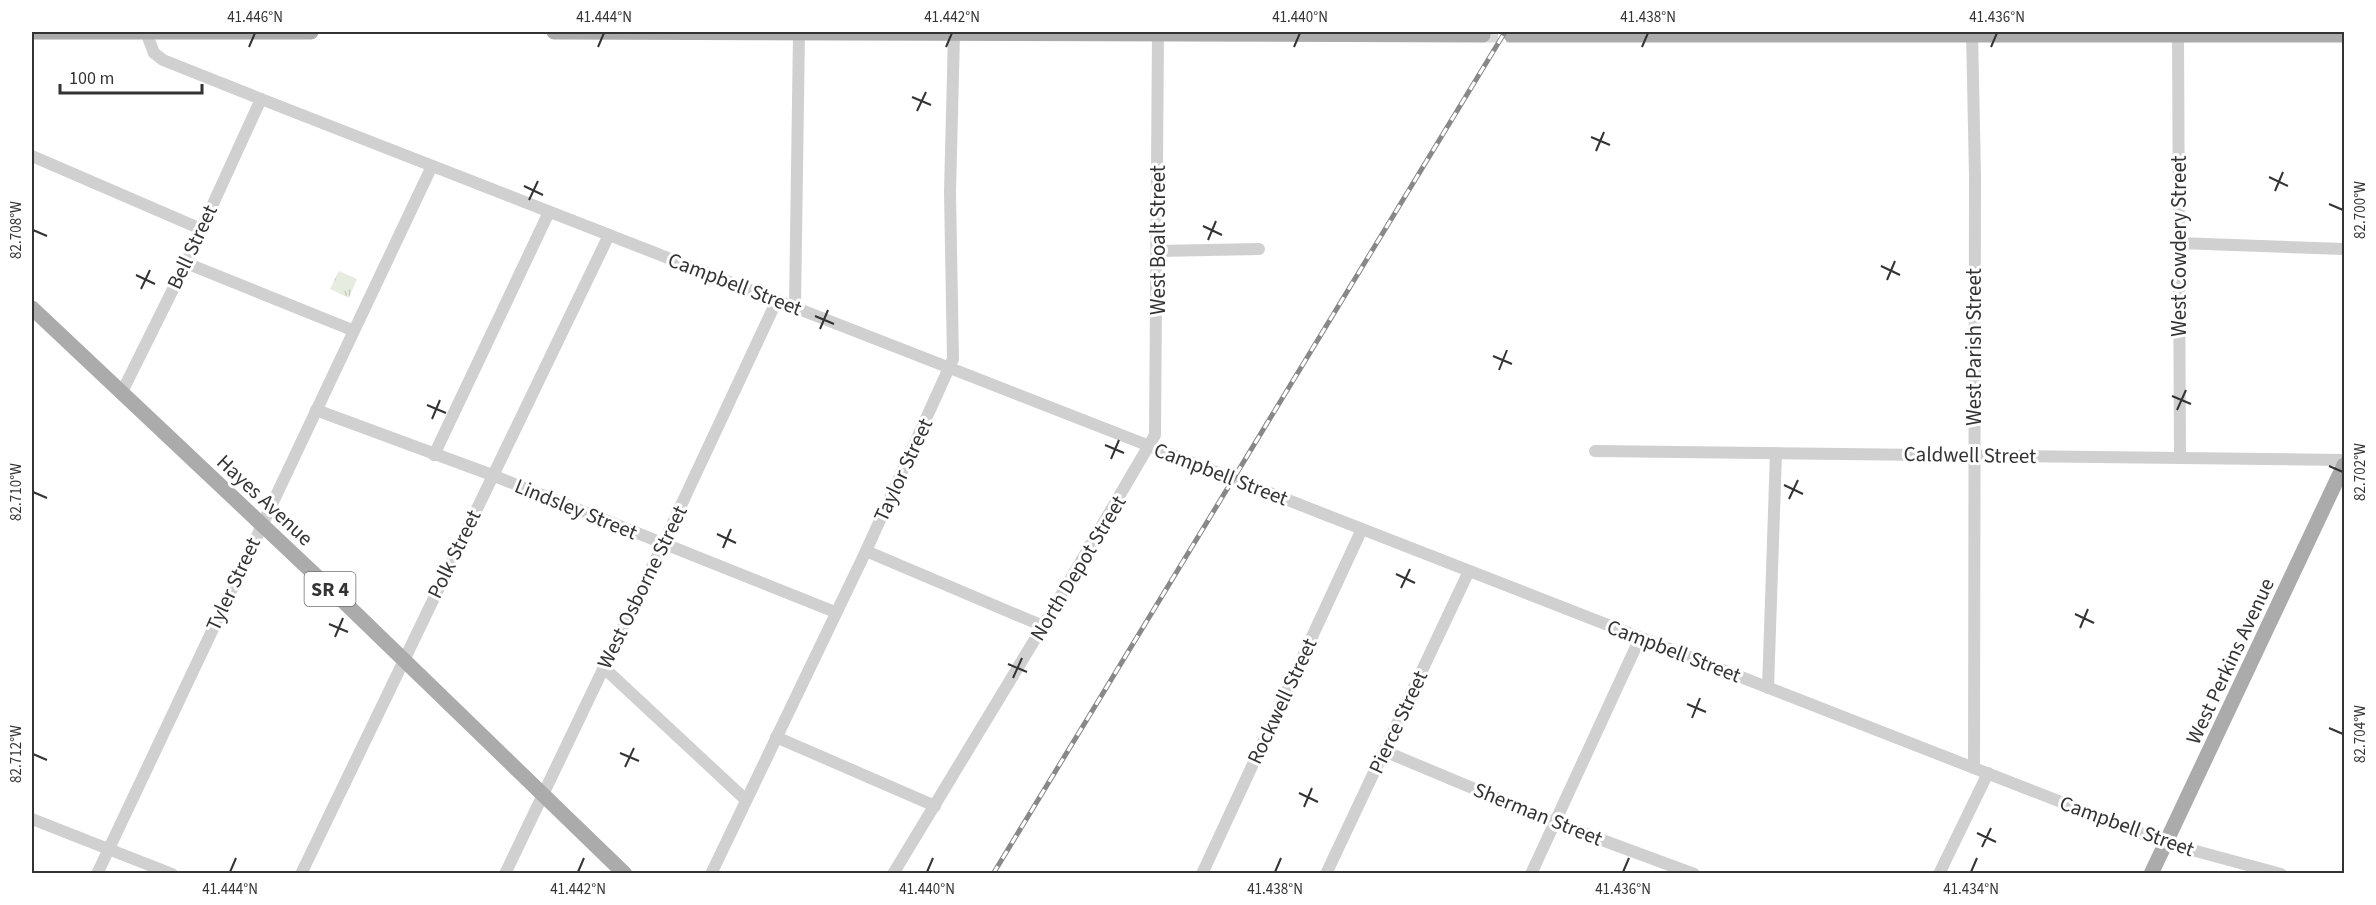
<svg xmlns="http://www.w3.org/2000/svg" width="2376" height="905" font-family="'Source Sans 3',sans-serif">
<defs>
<pattern id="grass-tufts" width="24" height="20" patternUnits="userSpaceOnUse" patternTransform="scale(1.5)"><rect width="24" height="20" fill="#e6ecdf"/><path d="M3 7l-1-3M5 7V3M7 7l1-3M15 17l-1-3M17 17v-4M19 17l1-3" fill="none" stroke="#c6cbc0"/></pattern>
</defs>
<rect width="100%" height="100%" fill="#fff"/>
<polygon fill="url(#grass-tufts)" points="339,271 357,279 349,298 330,289"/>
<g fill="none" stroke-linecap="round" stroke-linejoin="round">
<polyline stroke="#d6d6d6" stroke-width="15" stroke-dasharray="15 8" stroke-linecap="butt" points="1483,35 1511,35"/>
<g stroke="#d0d0d0" stroke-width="12">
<polyline points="146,32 154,53 163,60 261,99 2166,843 2281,874"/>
<polyline points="1972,32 1975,176 1974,768"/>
<polyline points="2178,35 2180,458"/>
<polyline points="32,156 201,229"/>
<polyline points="2179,243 2344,249"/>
<polyline points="1158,251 1259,249"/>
<polyline points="186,263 352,330"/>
<polyline points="795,307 799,33"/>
<polyline points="121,394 186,263 261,99"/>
<polyline points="316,410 492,475 835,612"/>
<polyline points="1595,451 2344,460"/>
<polyline points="434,455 549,212"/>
<polyline points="866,551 1043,626"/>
<polyline points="603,667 746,800"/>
<polyline points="1768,688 1776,453"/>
<polyline points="776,737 935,806"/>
<polyline points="1384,751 1556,823 1694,874"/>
<polyline points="32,819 172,874"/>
<polyline points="97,874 432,166"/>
<polyline points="301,874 609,235"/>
<polyline points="505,874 663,544 777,300"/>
<polyline points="711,874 866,551 953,359 950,192 954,34"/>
<polyline points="893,874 1043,626 1155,435 1158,33"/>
<polyline points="1202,874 1362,529"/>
<polyline points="1326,874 1469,571"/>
<polyline points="1531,874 1640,638"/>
<polyline points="1939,874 1988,773"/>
</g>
<g stroke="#ababab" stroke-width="15">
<polyline points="32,32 311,32"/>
<polyline points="554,32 1483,35"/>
<polyline points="1511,35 2344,35"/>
<polyline points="32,308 344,602 625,874"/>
<polyline points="2151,874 2344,465"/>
</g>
<defs>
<polyline id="rail" points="993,874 1505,32"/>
</defs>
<use href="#rail" stroke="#888" stroke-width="5"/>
<use href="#rail" stroke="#fff" stroke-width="3" stroke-dasharray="9" stroke-linecap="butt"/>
</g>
<path fill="none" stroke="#333" stroke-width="2" d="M 249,47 L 255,33M 598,47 L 604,33M 946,47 L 952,33M 1294,47 L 1300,33M 1642,47 L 1648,33M 1991,47 L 1997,33M 912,97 L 931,105M 917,111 L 926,92M 1591,137 L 1610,145M 1596,151 L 1604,132M 2269,177 L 2288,186M 524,186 L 543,195M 2275,191 L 2283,172M 529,200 L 538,181M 2329,204 L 2343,210M 1203,226 L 1222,235M 33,230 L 47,236M 1208,240 L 1216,221M 1881,266 L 1900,275M 136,275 L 155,284M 1887,280 L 1895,261M 141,289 L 150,270M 815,316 L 834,324M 820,329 L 828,310M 1493,356 L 1512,364M 1499,370 L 1507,350M 2172,396 L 2191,404M 427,405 L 446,413M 2177,410 L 2186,390M 432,419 L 440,400M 1105,445 L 1124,453M 1111,459 L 1119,440M 2329,466 L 2343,472M 1784,485 L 1803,494M 33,492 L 47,498M 1789,499 L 1798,480M 717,534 L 736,543M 723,548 L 731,529M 1396,574 L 1415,583M 1401,588 L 1410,569M 2075,614 L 2094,623M 329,624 L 348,632M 2080,628 L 2088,609M 335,637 L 343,618M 1008,664 L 1027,672M 1013,678 L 1022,658M 1687,704 L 1706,712M 1692,718 L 1700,698M 2329,728 L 2343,734M 620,753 L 639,761M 33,754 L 47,760M 625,767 L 634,748M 1299,793 L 1318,802M 1304,807 L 1312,788M 1977,833 L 1996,842M 1982,847 L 1991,828M 230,872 L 236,858M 578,872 L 584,858M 927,872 L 933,858M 1275,872 L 1281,858M 1623,872 L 1629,858M 1971,872 L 1977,858"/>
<g text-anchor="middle" stroke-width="6" stroke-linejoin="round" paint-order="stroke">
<rect fill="#fff" stroke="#707070" stroke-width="1.5" x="304.5" y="572" width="51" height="34" rx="4.5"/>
<g font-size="20" font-weight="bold" fill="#333">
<text x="330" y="596">SR 4</text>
</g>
<g font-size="21" fill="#333" stroke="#fff">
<text transform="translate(1158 240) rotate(-90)" y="7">West Boalt Street</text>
<text transform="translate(2179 246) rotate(-90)" y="7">West Cowdery Street</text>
<text transform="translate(192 247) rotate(-65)" y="7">Bell Street</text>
<text transform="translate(735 284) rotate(21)" y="7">Campbell Street</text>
<text transform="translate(1974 347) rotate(-90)" y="7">West Parish Street</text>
<text transform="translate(1970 455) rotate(1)" y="7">Caldwell Street</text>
<text transform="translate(903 470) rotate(-65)" y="7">Taylor Street</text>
<text transform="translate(1221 474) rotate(21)" y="7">Campbell Street</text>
<text transform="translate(265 500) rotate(43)" y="7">Hayes Avenue</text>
<text transform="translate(576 509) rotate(22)" y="7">Lindsley Street</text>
<text transform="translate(454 554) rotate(-64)" y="7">Polk Street</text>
<text transform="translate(1078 568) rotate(-59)" y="7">North Depot Street</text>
<text transform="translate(233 584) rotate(-65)" y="7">Tyler Street</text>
<text transform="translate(642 587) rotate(-64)" y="7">West Osborne Street</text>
<text transform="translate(1674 651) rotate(21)" y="7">Campbell Street</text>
<text transform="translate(2230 661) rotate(-65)" y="7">West Perkins Avenue</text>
<text transform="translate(1282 701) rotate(-65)" y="7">Rockwell Street</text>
<text transform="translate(1398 722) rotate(-65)" y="7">Pierce Street</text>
<text transform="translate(1538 814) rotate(22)" y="7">Sherman Street</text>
<text transform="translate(2127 826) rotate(20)" y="7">Campbell Street</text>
</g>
</g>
<rect width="2376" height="905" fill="none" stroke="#ffffff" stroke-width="66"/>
<path d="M60 84v9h142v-9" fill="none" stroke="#333333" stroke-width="3"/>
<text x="69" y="84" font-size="18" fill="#333333" stroke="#ffffff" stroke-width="4.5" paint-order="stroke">100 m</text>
<rect x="33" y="33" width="2310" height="839" fill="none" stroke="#333" stroke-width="2"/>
<g font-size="15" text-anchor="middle" fill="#333">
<text x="255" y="22">41.446°N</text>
<text x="604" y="22">41.444°N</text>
<text x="952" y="22">41.442°N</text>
<text x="1300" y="22">41.440°N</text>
<text x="1648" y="22">41.438°N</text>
<text x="1997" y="22">41.436°N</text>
<text transform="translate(2360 210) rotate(-90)" y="5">82.700°W</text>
<text transform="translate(16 230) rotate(-90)" y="5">82.708°W</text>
<text transform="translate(2360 472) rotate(-90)" y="5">82.702°W</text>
<text transform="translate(16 492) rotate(-90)" y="5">82.710°W</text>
<text transform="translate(2360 734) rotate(-90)" y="5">82.704°W</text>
<text transform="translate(16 754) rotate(-90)" y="5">82.712°W</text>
<text x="230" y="894">41.444°N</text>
<text x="578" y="894">41.442°N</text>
<text x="927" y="894">41.440°N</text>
<text x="1275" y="894">41.438°N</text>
<text x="1623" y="894">41.436°N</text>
<text x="1971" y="894">41.434°N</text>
</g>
</svg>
